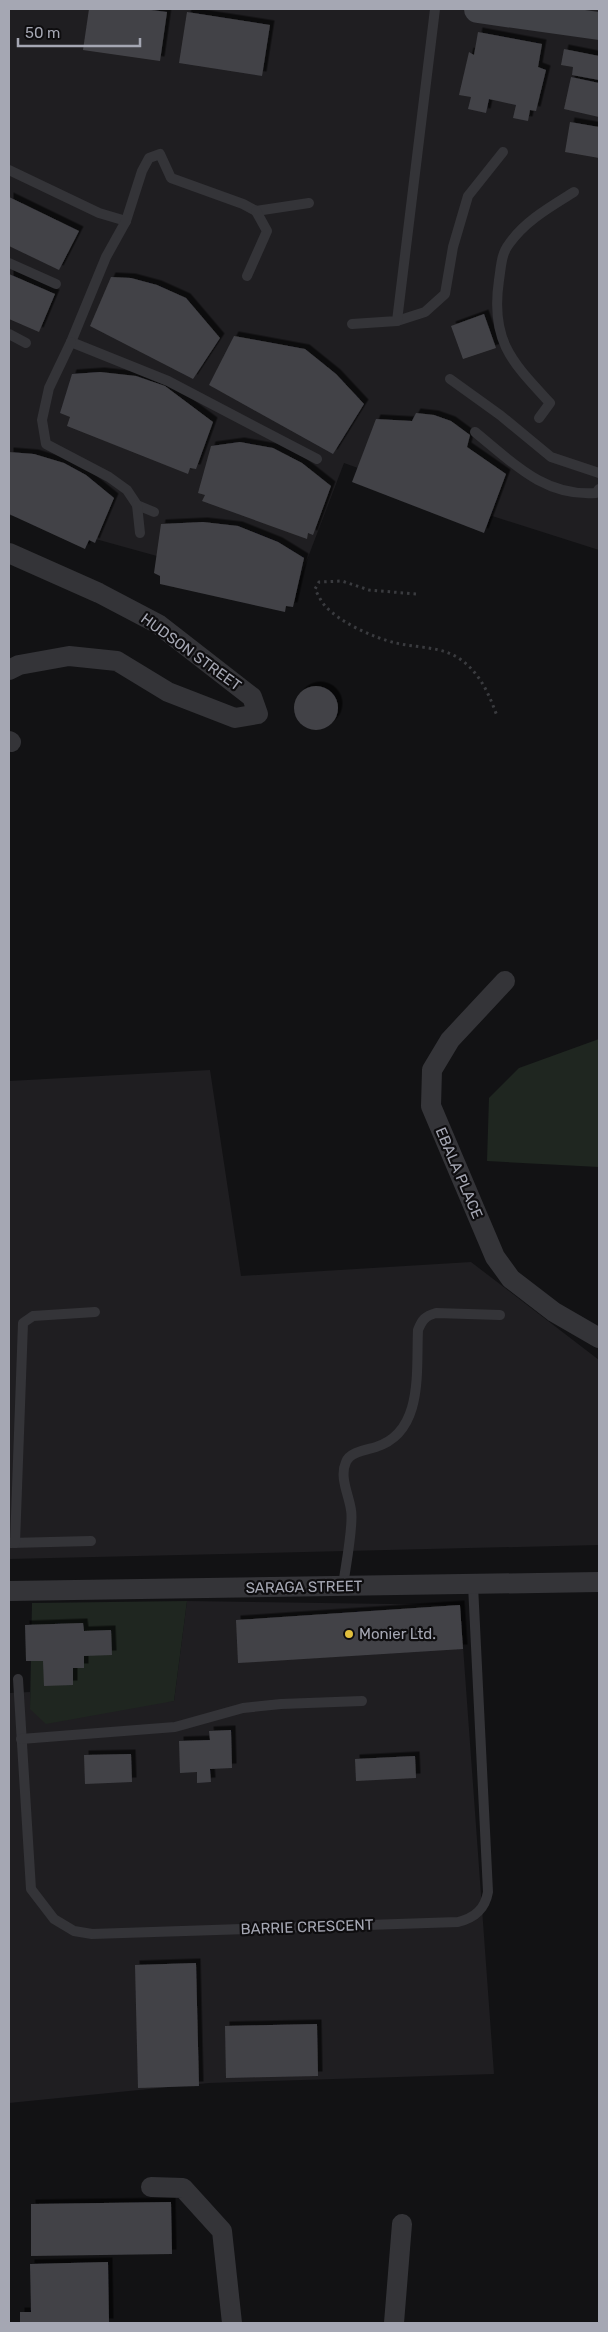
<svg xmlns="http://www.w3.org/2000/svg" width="608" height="2332" font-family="Rubik,sans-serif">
<defs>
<filter id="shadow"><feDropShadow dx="4.5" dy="-4.5" stdDeviation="0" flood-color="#0009"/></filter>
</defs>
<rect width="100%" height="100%" fill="#121214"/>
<g fill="#1f1e21">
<polygon points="9,9 599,9 599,550 486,514 344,463 294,594 9,515"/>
<polygon points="210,1070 241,1276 471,1262 599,1360 599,1545 9,1559 9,1081"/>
<polygon points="187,1601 460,1605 494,2074 209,2083 9,2103 9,1693 30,1692 30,1709 174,1701"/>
</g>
<g fill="#1f2620">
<polygon points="599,1039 599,1167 487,1161 489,1098 519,1068"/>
<polygon points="187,1601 174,1701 46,1724 30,1709 32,1603"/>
</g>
<g fill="#424247" filter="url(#shadow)">
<polygon points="89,9 143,9 167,12 160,61 83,50"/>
<polygon points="187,12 270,25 262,76 179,63"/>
<polygon points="478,32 542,44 538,67 546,70 536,111 530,110 528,121 513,118 516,105 489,99 486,113 468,109 471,97 459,95 469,52 474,55"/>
<polygon points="564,49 599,56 599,80 572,75 573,67 561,65"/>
<polygon points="571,77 599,83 599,117 564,109"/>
<polygon points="570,122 599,127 599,158 565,152"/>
<polygon points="9,197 79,231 59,270 9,246"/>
<polygon points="9,274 55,294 39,332 9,319"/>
<polygon points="111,277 131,278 157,285 186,298 220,338 193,379 90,326"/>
<polygon points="484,314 496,348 463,359 451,326"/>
<polygon points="234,336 305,349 336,374 364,404 333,454 209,385"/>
<polygon points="100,372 136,376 165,386 213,422 196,469 190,468 188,474 67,426 70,417 60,413 72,374"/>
<polygon points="416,413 434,415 451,421 470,435 467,447 506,474 484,533 352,482 376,419 412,421"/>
<polygon points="240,442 273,448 302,463 331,486 313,535 308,533 307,539 202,501 205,495 198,493 211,446"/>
<polygon points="9,452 34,454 64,463 86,475 114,498 95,543 89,540 85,549 9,514"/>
<polygon points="203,522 238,526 278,542 304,558 293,607 286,606 285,612 160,584 160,576 154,573 161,524"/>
<circle cx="316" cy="708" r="22"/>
<polygon points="460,1605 463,1649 238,1663 236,1620"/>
<polygon points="83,1623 84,1631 111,1630 112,1655 84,1656 84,1668 73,1668 73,1685 44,1686 43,1661 26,1661 25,1625"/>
<polygon points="231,1730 232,1768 210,1769 211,1782 197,1783 197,1772 180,1773 179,1741 210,1740 209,1731"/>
<polygon points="131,1754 132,1782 85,1784 84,1755"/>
<polygon points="415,1756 416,1778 356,1781 355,1759"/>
<polygon points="196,1963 199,2086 138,2088 135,1965"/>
<polygon points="317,2024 318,2076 226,2078 225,2026"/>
<polygon points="171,2202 172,2254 31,2256 31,2204"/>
<polygon points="108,2262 109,2323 20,2323 20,2312 31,2312 30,2264"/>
</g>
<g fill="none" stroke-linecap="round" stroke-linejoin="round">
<path stroke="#3a3b3f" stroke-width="3" stroke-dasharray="2.5 4" stroke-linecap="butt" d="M 416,594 L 369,590 L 342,581 L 319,582 L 315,589 C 318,595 321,601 325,606 C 341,623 374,638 396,643 C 417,648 441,646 460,659 C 480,673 489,694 497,716"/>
<g stroke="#343438" stroke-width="10">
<polyline points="9,170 99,213 126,221"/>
<polyline points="309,203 256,211 243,204 171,178 160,154 149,158 142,171 126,221 106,257 71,342 168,381 317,459"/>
<polyline points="9,263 56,284"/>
<polyline points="247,276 267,231 256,211"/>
<polyline points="397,321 425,312 445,294 453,247 468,196 503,152"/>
<polyline points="352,324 397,321 435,9"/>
<polyline points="9,334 26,343"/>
<polyline points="71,342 49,388 42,420 46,444 109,477 127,490 137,505 154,512"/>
<polyline points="450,379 500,415 551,457 599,473"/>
<path d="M 539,418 L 550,403 C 512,362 490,341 499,280 C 501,268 501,254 509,244 C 525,221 550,207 574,192"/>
<path d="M 475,432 C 512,462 544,497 596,493 L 599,489"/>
<polyline points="137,505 140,533"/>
<polyline points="10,1543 91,1541"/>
<polyline points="15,1543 23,1323 33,1316 95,1312"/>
<path d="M 343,1586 C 345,1569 354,1525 351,1510 C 349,1495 339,1477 346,1462 C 350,1452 366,1450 376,1447 C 424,1432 416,1371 418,1330 C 422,1320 425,1316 436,1313 L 500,1315"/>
<path d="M 18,1679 L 31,1889 L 54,1919 L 74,1931 L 92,1934 L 458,1922 C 475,1918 485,1909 488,1892 L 473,1585"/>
<polyline points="21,1739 175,1727 243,1708 281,1704 362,1701"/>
</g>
<g stroke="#343438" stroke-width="20">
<polyline points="9,553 99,593 158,624 252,697 258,714 235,718 168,692 117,661 69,656 19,665 9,670"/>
<polyline points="9,741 11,742"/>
<polyline points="505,981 450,1040 432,1070 431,1106 495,1257 511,1279 554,1312 599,1338"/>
<polyline points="9,1591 599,1582"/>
<polyline points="151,2187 183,2188 222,2231 232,2323"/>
<polyline points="394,2323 402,2224"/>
</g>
<polyline stroke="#424348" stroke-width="28" points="478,9 599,26"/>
</g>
<circle fill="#e1bf3d" stroke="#0e0d0f" stroke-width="2" cx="349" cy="1634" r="5"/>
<g text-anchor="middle" stroke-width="4.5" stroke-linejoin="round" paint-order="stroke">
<g font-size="15" fill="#a5a7b3" stroke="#0e0d0f">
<text transform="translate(191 652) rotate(36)" y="5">HUDSON STREET</text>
<text transform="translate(459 1173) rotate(67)" y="5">EBALA PLACE</text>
<text transform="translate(304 1587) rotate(-1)" y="5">SARAGA STREET</text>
<text transform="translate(307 1927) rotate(-2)" y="5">BARRIE CRESCENT</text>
</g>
<g font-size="15" fill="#a5a7b3" stroke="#0e0d0f" text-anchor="start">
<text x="359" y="1639">Monier Ltd.</text>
</g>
</g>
<rect width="608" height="2332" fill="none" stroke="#a5a7b3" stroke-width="20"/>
<path d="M18 38v8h122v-8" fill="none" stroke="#a5a7b3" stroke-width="2.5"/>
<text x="25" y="38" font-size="15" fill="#a5a7b3" stroke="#0e0d0f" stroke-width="4" paint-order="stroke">50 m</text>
</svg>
